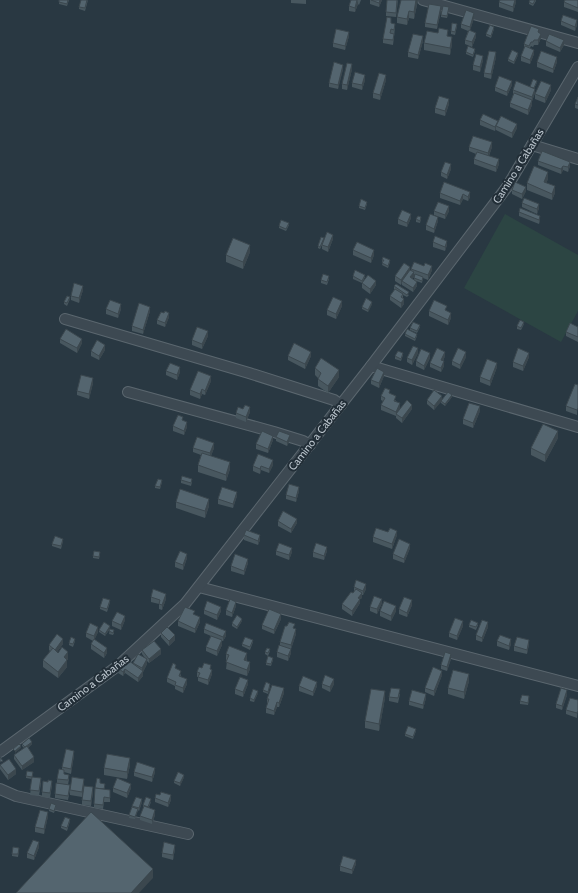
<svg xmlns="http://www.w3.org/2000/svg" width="578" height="893" font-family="Cabin,sans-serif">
<rect width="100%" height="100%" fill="#293842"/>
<polygon fill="#2c4543" points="505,214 578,255 578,311 561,342 464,288"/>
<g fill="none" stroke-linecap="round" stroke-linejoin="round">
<defs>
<g id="minor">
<polyline points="423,0 578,43"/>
<polyline points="532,145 578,159"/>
<polyline points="65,319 249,373 334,400 341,405"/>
<polyline points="371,366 578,427"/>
<polyline points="128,392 274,432 303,441 310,445"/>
<polyline points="199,587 578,686"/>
<polyline points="0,752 119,665 185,604 371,366 507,187 578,67"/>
<polyline points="0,789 16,796 188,834"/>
</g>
</defs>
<use href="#minor" stroke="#5b676f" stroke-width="12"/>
<use href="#minor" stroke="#3d4952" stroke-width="10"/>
</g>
<g fill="#48575f" fill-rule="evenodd">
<polygon points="69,0 67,6 59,4 59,2"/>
<polygon points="88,0 85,11 79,9 79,7"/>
<polygon points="291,0 306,0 306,4 291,3"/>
<polygon points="351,0 361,0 359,5 358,4 355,12 349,11 349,6"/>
<polygon points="370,0 382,0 379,7 370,4"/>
<polygon points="398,0 396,17 386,16 386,12"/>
<polygon points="418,0 414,19 409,18 407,25 397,23 397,17"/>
<polygon points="516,0 516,2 513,12 499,7 499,2"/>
<polygon points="536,0 536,1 533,6 529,4 529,2"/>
<polygon points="578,0 578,12 564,7 564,2"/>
<polygon points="441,10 437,29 425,27 425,23"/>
<polygon points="449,10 447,18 441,17 441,15"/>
<polygon points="474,18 470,30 476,37 472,47 465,44 465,40 468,31 461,28 461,24"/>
<polygon points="561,21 577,25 575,31 561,25"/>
<polygon points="391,23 395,28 393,45 383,43 383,39"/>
<polygon points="457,26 455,35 451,34 451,31"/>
<polygon points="494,29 491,38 486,36 486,34"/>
<polygon points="539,33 541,38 538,45 534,45 533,47 531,46 530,48 534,54 530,64 521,61 521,56 524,49 524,44"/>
<polygon points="349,36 345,50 333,47 333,43"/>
<polygon points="423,41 418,59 408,57 408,52"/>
<polygon points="546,41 564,45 560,52 546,46"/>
<polygon points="424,43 452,44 450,55 424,50"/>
<polygon points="475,51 473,57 466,54 466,52"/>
<polygon points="518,55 514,64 508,61 508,59"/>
<polygon points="496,57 491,79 484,77 484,73"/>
<polygon points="483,60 480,72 473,70 473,65"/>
<polygon points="537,62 557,62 553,73 537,67"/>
<polygon points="343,69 338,89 329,87 329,83"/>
<polygon points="352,69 347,90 342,89 342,84"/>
<polygon points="365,80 362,90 352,87 352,83"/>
<polygon points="386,80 380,100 373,98 373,93"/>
<polygon points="537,83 534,88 535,93 532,101 532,105 528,115 510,107 510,103 513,95 513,90 530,87"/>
<polygon points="512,85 507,96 495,91 495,87"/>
<polygon points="551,90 545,103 535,99 535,94"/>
<polygon points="578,97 578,109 575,108 575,104"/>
<polygon points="449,104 445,116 435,113 435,108"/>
<polygon points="480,120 498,123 517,128 512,138 496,130 496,128 495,131 480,125"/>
<polygon points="469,147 492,147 489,156 499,164 496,172 474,164 474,159 476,154 469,151"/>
<polygon points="538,161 570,166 568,172 563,170 561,174 538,165"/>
<polygon points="451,169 447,179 441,176 441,172"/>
<polygon points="548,179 546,183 555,193 552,200 527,190 527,183"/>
<polygon points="444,182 470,197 468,201 463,199 460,205 440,198 440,193"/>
<polygon points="512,190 526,191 522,199 512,194"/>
<polygon points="522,203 539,208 537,214 522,207"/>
<polygon points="367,204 365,210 359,208 359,206"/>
<polygon points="434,211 449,211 445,219 434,215"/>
<polygon points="519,212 540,220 539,224 519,216"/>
<polygon points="411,218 407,227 398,224 398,219"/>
<polygon points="416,219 421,219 420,223 416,222"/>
<polygon points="438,221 434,233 426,230 426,225"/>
<polygon points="289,225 286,231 279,228 279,226"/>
<polygon points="333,239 328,252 322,249 322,245 320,249 318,248 318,246 324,240"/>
<polygon points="433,242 447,245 445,251 433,247"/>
<polygon points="353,250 374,255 371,263 353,255"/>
<polygon points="250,252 243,269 226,262 226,255"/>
<polygon points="382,260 390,262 388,268 382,265 383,262 382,262"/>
<path d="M 411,269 L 432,270 L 428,280 L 423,278 L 422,283 L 416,281 L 417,286 L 413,292 L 402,285 L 402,282 L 401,285 L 395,281 L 395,276 L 410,270 L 411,270 ZM 414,274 L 415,275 L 414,280 L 412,279 L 414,277 Z"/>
<polygon points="353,276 365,277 362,283 353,279"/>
<polygon points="329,279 327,285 321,283 321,280"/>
<polygon points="362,283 376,285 370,294 362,288"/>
<polygon points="394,286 409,295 407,297 403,295 403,298 404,304 401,308 390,300 390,296 395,289 394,289"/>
<polygon points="83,290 79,303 71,300 71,296"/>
<polygon points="70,299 67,306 64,304 64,302"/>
<polygon points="372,304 368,312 362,309 362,307"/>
<polygon points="342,306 336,319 327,315 327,310"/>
<polygon points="106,309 121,309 118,318 106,314"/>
<polygon points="150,311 143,334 132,331 132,326"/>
<polygon points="429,311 447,311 451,318 448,325 429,316"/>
<polygon points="169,317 165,327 157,324 157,320"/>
<polygon points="524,324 521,330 517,329 517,326"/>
<polygon points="420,327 417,333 410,330 410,328"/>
<polygon points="578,327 578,342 566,336 566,332"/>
<polygon points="405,334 417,336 415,341 405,336"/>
<polygon points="208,336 202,349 192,345 192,340"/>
<polygon points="60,339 82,343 77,353 60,343"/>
<polygon points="105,350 99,360 91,356 91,351"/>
<polygon points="418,353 412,365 407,362 407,358"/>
<polygon points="403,355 401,361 395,359 395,356"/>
<polygon points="288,356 311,356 305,369 288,360"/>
<polygon points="445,356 443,361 444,366 441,372 430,367 430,363"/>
<polygon points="466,357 460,369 452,365 452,361"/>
<polygon points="529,357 523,371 513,367 513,362"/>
<polygon points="430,358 424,370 416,366 416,361"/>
<polygon points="497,367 490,386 480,382 480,377"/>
<polygon points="315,368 339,377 328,393 318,386 318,378 315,375"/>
<polygon points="166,371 180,372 177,380 166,375"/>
<polygon points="384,376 379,388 371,384 371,380"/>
<polygon points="211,381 205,395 202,394 200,399 190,395 190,390"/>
<polygon points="93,383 89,399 77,395 77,391"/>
<polygon points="578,385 577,415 566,411 566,406"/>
<polygon points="390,393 396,401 400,408 397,413 412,409 402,423 396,418 396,415 396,416 381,410 381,405 383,401 381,400 381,396"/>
<polygon points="452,397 445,406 441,403 441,401 434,410 427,404 427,400 442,401"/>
<polygon points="243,409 250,412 246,422 236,418 236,413"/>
<polygon points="480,411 473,428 463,424 463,419"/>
<polygon points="183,420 187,427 184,435 173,431 173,426"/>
<polygon points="276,437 290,440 287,446 276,441"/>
<polygon points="558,438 545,462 531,455 531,448"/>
<polygon points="273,440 268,453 256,449 256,444"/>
<polygon points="193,448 214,448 211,456 230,469 226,481 198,472 198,465 201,455 193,452"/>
<polygon points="273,465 269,473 261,470 260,474 253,471 253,466"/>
<polygon points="181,480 192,482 191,486 181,483"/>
<polygon points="162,482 160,489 155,488 155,486"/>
<polygon points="299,491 296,502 286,499 286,495"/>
<polygon points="237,496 233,508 218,504 218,499"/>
<polygon points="176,502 209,506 205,518 176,508"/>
<polygon points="278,521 297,523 291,533 278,526"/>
<polygon points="244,535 260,540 258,545 244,540"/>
<polygon points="397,535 392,549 373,542 373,537"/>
<polygon points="63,541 61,549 52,546 52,544"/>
<polygon points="410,548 404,563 393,559 393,554"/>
<polygon points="276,551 292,552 289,560 276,555"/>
<polygon points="327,551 324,560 313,557 313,552"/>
<polygon points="100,554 99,559 93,558 93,556"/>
<polygon points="187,558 183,570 175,567 175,562"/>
<polygon points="248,563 244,575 231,571 231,566"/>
<polygon points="354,587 366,589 363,595 362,595 362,598 360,599 360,603 352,616 342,609 342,604 354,592"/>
<polygon points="151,597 166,599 162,610 159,609 159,604 151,602"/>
<polygon points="110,602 107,612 100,609 100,607"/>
<polygon points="382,603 377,614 370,611 370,607"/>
<polygon points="412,605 407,617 399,614 399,609"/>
<polygon points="236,606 232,617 226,615 226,610"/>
<polygon points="204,610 221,611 217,620 204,614"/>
<polygon points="380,611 396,611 391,621 380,616"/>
<polygon points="195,615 200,622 195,633 178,626 178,621"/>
<polygon points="281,619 274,634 262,629 262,625"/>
<polygon points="125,620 121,630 112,626 112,621"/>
<polygon points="242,621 237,629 232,626 232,623"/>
<polygon points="469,625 478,625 476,630 469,627"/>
<polygon points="463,626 457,640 449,637 449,633"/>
<polygon points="488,627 482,642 476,640 476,635"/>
<polygon points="110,629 105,636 99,632 99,630 110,629 114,633 113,635 109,634"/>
<polygon points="204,629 226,636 223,641 222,641 222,645 217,656 206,651 206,647 211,636 204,633"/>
<polygon points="295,629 296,634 291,649 291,653 288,661 277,657 277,652 280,645 280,642"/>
<polygon points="98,632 94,640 107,653 104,658 91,649 91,644 93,641 86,637 86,633"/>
<polygon points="161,633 175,640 169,646 161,637"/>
<polygon points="75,641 73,647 69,645 69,643"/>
<polygon points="497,641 511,644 509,650 497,646"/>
<polygon points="253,642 250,650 242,646 242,644"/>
<polygon points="63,644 57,652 68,659 67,660 67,667 58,678 43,667 43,660 50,651 49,650 49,645"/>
<polygon points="529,644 527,654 514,651 514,646"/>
<polygon points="142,650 161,654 149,663 147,661 147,664 143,672 143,676 138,682 125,673 123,676 118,673 118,668 133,665 133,663 145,658 142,654"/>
<polygon points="270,651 268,656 265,654 265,652"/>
<polygon points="226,654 247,659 247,661 250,669 247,676 226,669 227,661 226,660"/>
<polygon points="451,659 447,671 441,669 441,665"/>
<polygon points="273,660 271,666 266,665 266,663"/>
<polygon points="202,668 211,669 212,674 208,685 198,681 198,677 197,677 197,672"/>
<polygon points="176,669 181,675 180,677 187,684 183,693 175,689 175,686 167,682 167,678"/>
<polygon points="442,675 434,696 425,692 425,688"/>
<polygon points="469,681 464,699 448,694 448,688"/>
<polygon points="248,684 243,697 235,694 235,689"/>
<polygon points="322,684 334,684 330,692 322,688"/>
<polygon points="270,686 268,694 263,692 263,690"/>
<polygon points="299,686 317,686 313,696 299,691"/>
<polygon points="258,693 254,702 250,701 250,698"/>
<polygon points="284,693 279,707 277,707 274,715 266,713 266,708 268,704 267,703 267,699"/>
<polygon points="400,694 398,703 389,701 389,697"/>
<polygon points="567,695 562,710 556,708 556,704"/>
<polygon points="385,698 379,731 365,728 365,721"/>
<polygon points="426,698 423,709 409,705 409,701"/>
<polygon points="529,699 528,705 520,704 520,701"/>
<polygon points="578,700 577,718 566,714 566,710"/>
<polygon points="416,731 413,739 405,736 405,734"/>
<polygon points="22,744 32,744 28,748 34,762 22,770 14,759 14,755 24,748 22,746"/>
<polygon points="74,755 71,774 64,772 64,774 69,779 68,785 57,783 57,779 62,769 62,767"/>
<polygon points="0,765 16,774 8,780 0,769"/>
<polygon points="130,765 127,779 104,775 104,768"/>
<polygon points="134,772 155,772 152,782 134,776"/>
<polygon points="33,774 32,777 41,783 39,796 30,795 32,779 26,778 26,776"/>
<polygon points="184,777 180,786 174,783 174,781"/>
<polygon points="84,783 82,797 70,795 70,790"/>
<polygon points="100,783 105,786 104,789 110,794 110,802 104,802 103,809 94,808 94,804"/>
<polygon points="52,785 50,798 42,797 42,792"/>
<polygon points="113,788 131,788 127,798 113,792"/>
<polygon points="70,790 68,800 55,798 55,794"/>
<polygon points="93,792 91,806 82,805 82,800"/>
<polygon points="155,798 171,800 168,807 155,802"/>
<polygon points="142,802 139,811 138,810 135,819 129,818 132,806"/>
<polygon points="151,802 149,807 155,815 152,824 140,820 140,816 144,808 143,807 143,805"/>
<polygon points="56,807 54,813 49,811 49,809"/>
<polygon points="48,816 44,834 35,832 35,827"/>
<polygon points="70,821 67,831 61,828 61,826"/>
<polygon points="39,847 34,860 27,858 27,853"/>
<polygon points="175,849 173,860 162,857 162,853"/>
<polygon points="19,850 18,857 12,856 12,854"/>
<polygon points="356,864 352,874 340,871 340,866"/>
</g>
<g fill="#3b474e">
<polygon points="358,0 358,4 355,12 355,8"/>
<polygon points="380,0 382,0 379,7 379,3"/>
<polygon points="416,0 418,0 414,19 414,12"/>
<polygon points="515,0 516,0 516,2 513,12 513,7"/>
<polygon points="441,6 441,10 437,29 437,25"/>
<polygon points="409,11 409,18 407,25 407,19"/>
<polygon points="474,13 474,18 470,31 470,27"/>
<polygon points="577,20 577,25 575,31 575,27"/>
<polygon points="349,32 349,36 345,50 345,46"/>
<polygon points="476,33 476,37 472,47 472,42"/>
<polygon points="541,34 541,38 538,45 538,40"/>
<polygon points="423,36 423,41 418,59 418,55"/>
<polygon points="452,37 452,44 450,55 450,48"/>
<polygon points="564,40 564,45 560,52 560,48"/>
<polygon points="534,50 534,54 530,64 530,60"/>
<polygon points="496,52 496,57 491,79 491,74"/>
<polygon points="518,53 518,55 514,64 514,62"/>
<polygon points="483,56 483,60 480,72 480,67"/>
<polygon points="557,57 557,62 553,73 553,69"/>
<polygon points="352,64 352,69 347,90 347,85"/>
<polygon points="343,65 343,69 338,89 338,85"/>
<polygon points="365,75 365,80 362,90 362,85"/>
<polygon points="386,75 386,80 380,100 380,95"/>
<polygon points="512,81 512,85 507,96 507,92"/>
<polygon points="551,85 551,90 545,103 545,98"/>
<polygon points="535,89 535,93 532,101 532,105 528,115 528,110 532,101 532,97"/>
<polygon points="449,99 449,104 445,116 445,111"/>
<polygon points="498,121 498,125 496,126 496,128 495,131 495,127"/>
<polygon points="517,124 517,128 512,138 512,133"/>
<polygon points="492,142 492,147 488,158 488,153"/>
<polygon points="499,159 499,164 496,172 496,167"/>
<polygon points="570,162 570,166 568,172 568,167"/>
<polygon points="451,164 451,169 447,179 447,175"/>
<polygon points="563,166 563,170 561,174 561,169"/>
<polygon points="548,172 548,179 544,188 544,182"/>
<polygon points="555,186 555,193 552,200 552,194"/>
<polygon points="526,187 526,191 522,199 522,194"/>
<polygon points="470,192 470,197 468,201 468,197"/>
<polygon points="463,194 463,199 460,205 460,201"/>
<polygon points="539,204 539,208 537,214 537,209"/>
<polygon points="449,206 449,211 445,219 445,215"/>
<polygon points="411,214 411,218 407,227 407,223"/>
<polygon points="540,216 540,220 539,224 539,220"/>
<polygon points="438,217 438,221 434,233 434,229"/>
<polygon points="333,235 333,239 328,252 328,247"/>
<polygon points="447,241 447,245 445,251 445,247"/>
<polygon points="250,245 250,252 243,269 243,262"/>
<polygon points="374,250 374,255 371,263 371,258"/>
<polygon points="432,266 432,270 428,280 428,275"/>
<polygon points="410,267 410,271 402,281 402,282 401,285 401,280"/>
<polygon points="414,272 414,277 410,282 410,277"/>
<polygon points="376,281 376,285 370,294 370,289"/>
<polygon points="417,282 417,286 413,292 413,288"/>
<polygon points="83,286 83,290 79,303 79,298"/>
<polygon points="404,299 404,304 401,308 401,303"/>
<polygon points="342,301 342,306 336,319 336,314"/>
<polygon points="372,302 372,304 368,312 368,310"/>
<polygon points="121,304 121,309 118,318 118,314"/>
<polygon points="150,307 150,311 143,334 143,330"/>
<polygon points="169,313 169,317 165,327 165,323"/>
<polygon points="451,313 451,318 448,325 448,320"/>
<polygon points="208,331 208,336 202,349 202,344"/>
<polygon points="82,339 82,343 77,353 77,348"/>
<polygon points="105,345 105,350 99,360 99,356"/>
<polygon points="418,348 418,353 412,365 412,360"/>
<polygon points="311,352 311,356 305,369 305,364"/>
<polygon points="445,352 445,356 441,365 441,360"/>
<polygon points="466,352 466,357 460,369 460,365"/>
<polygon points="430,353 430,358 424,370 424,366"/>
<polygon points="529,353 529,357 523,371 523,366"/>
<polygon points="444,361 444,366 441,372 441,368"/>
<polygon points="497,363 497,367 490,386 490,381"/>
<polygon points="180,367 180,372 177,380 177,375"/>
<polygon points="339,370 339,377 328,393 328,386"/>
<polygon points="384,372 384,376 379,388 379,383"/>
<polygon points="211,376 211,381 205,395 205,391"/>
<polygon points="93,378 93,383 89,399 89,394"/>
<polygon points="202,389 202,394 200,399 200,394"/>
<polygon points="452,395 452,397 445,406 445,404"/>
<polygon points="442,396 442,401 434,410 434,406"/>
<polygon points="400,403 400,408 396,416 396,412"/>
<polygon points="412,405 412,409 402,423 402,418"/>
<polygon points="480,406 480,411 473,428 473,423"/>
<polygon points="250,407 250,412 246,422 246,417"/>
<polygon points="187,422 187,427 184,435 184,431"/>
<polygon points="558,431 558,438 545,462 545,455"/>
<polygon points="290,435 290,440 287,446 287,442"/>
<polygon points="273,436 273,440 268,453 268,449"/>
<polygon points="214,443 214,448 210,458 210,453"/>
<polygon points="273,460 273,465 269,473 269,469"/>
<polygon points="230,462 230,469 226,481 226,475"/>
<polygon points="261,466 261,470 260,474 260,469"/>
<polygon points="299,487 299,491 296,502 296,498"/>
<polygon points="237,492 237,496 233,508 233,504"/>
<polygon points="209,499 209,506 205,518 205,511"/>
<polygon points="297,519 297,523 291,533 291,529"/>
<polygon points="397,531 397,535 392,549 392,544"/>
<polygon points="260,535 260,540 258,545 258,541"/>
<polygon points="410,544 410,548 404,563 404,559"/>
<polygon points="327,547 327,551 324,560 324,556"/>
<polygon points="292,548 292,552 289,560 289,555"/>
<polygon points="187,554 187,558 183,570 183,565"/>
<polygon points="248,559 248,563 244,575 244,571"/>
<polygon points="366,584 366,589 363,595 363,591"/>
<polygon points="362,593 362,598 360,599 360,603 352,616 352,611 358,598"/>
<polygon points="166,594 166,599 162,610 162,605"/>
<polygon points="382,599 382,603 377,614 377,609"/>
<polygon points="412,600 412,605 407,617 407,613"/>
<polygon points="236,602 236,606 232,617 232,613"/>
<polygon points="396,606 396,611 391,621 391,616"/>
<polygon points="221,607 221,611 217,620 217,615"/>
<polygon points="281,614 281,619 274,634 274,630"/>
<polygon points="125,616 125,620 121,630 121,625"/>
<polygon points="200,617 200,622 195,633 195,629"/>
<polygon points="242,619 242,621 237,629 237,627"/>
<polygon points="463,621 463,626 457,640 457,636"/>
<polygon points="488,622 488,627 482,642 482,638"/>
<polygon points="110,626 110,628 105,636 105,634"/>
<polygon points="98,627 98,632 94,641 94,636"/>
<polygon points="296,629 296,634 291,649 291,653 288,661 288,656 291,650 291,645"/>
<polygon points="226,631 226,636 223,641 223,637"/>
<polygon points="175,635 175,640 169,646 169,641"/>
<polygon points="63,639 63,644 55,655 55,650"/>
<polygon points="511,639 511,644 509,650 509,646"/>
<polygon points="222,640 222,645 217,656 217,651"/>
<polygon points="529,640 529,644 527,654 527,650"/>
<polygon points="107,648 107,653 104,658 104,653"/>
<polygon points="161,649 161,654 149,663 149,659"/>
<polygon points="68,652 68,659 64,664 64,657"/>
<polygon points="247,653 247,659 244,667 244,660"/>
<polygon points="451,654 451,659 447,671 447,667"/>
<polygon points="147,659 147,664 143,672 143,676 138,682 138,678 142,672 142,668"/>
<polygon points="67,660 67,667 58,678 58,672"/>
<polygon points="250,662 250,669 247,676 247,670"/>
<polygon points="125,669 125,673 123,676 123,672"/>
<polygon points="212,670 212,674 208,685 208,680"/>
<polygon points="442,671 442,675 434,696 434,691"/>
<polygon points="469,674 469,681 464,699 464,692"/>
<polygon points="187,679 187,684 183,693 183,688"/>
<polygon points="334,679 334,684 330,692 330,687"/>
<polygon points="248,680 248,684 243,697 243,692"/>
<polygon points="317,682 317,686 313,696 313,692"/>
<polygon points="284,688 284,693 279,707 279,703"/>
<polygon points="567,690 567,695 562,710 562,706"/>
<polygon points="258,691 258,693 254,702 254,700"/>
<polygon points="385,691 385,698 379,731 379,724"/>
<polygon points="426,694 426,698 423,709 423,705"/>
<polygon points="277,702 277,707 274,715 274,711"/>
<polygon points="32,742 32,744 25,750 25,748"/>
<polygon points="21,746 21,748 15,753 15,751"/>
<polygon points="74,751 74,755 71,774 71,769"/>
<polygon points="34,757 34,762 22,770 22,766"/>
<polygon points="130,758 130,765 127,779 127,772"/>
<polygon points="155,768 155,772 152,782 152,777"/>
<polygon points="16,769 16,774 8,780 8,775"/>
<polygon points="184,775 184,777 180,786 180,783"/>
<polygon points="84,779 84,783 82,797 82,792"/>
<polygon points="131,784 131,788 127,798 127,793"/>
<polygon points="93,787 93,792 91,806 91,801"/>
<polygon points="171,795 171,800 168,807 168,803"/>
<polygon points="142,799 142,802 139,811 139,808"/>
<polygon points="155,810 155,815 152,824 152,820"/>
<polygon points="48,812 48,816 44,834 44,829"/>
<polygon points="39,842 39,847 34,860 34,856"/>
<polygon points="175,845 175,849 173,860 173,855"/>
<polygon points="356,860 356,864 352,874 352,870"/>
<polygon points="153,869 153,878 139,893 131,893"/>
</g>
<g fill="#54656f" stroke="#3b474e">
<polygon points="59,0 68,0 67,4 59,2"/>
<polygon points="81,0 87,0 85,8 79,7"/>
<polygon points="351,0 357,0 355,8 349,6"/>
<polygon points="371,0 380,0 379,3"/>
<polygon points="387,0 397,0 396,13 386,12"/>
<polygon points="401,0 416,0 414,12 409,11 407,19 397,17"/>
<polygon points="500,0 515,0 513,7 499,2"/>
<polygon points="530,0 535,0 533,4 529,2"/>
<polygon points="565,0 578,0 578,8 564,2"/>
<polygon points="429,4 441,6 437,25 425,23"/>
<polygon points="443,6 449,7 447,16 441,15"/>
<polygon points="466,10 474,13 470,27 461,24"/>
<polygon points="563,15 577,20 575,27 561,21"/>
<polygon points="387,17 391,18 391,23 395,24 394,30 391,29 390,33 394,34 393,40 383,39"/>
<polygon points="452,23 457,24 455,32 451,31"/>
<polygon points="490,25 494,27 491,36 486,34"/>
<polygon points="531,26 539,29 538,32 541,34 538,40 534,40 533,42 531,42 529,46 524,44"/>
<polygon points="439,28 448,30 447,36 452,37 450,48 424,43 427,31 438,33"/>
<polygon points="336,29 349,32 345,46 333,43"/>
<polygon points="469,30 476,33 472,42 465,40"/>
<polygon points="413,34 423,36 418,55 408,52"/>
<polygon points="549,34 564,40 560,48 546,41"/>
<polygon points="468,46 475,49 473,55 466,52"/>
<polygon points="525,46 534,50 530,60 521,56"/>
<polygon points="512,50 518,53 514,62 508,59"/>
<polygon points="489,51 496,52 491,74 484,73"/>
<polygon points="541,51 557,57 553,69 537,62"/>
<polygon points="476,54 483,56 480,67 473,65"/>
<polygon points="334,62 343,65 338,85 329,83"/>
<polygon points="347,63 352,64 347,85 342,84"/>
<polygon points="355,72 365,75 362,85 352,83"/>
<polygon points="379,73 386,75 380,95 373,93"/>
<polygon points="499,76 512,81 507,92 495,87"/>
<polygon points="533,79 537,81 534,88 530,87"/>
<polygon points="516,81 535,89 532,97 513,90"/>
<polygon points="541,81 551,85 545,98 535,94"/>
<polygon points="514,93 532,100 528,110 510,103"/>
<polygon points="439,96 449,99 445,111 435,108"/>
<polygon points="578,97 578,105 575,104"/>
<polygon points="483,114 498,121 495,127 480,120"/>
<polygon points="501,116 517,124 512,133 496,126"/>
<polygon points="473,136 492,142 488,153 469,147"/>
<polygon points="542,151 570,162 568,167 563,166 561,169 538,161"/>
<polygon points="477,152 499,159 496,167 474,159"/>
<polygon points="445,162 451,164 447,175 441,172"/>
<polygon points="534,166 548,172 544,182 555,186 552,194 527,183"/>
<polygon points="444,182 470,192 468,197 463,194 460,201 440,193"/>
<polygon points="515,182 526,187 522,194 512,190"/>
<polygon points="524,198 539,204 537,209 522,203"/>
<polygon points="361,199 367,202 365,208 359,206"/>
<polygon points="438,202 449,206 445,215 434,211"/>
<polygon points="520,208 540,216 539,220 519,212"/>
<polygon points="402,210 411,214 407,223 398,219"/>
<polygon points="430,214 438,217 434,229 426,225"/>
<polygon points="418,216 421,217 420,221 416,219"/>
<polygon points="281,220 289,223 286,229 279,226"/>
<polygon points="327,232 333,235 328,247 322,245"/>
<polygon points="435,236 447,241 445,247 433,242"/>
<polygon points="321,237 324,238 320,247 318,246"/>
<polygon points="233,238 250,245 243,262 226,255"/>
<polygon points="357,242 374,250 371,258 353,250"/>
<polygon points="383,257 390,260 388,266 382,263 384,260 382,260"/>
<polygon points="414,262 424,266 425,263 432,266 428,275 411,269"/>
<polygon points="404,263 410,267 401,280 395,276"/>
<polygon points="355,270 365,275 362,281 353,276"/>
<polygon points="410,270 414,272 410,277 417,282 413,288 402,281"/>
<polygon points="323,274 329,276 327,282 321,280"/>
<polygon points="415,274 423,277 422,281 414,278"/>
<polygon points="368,275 376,281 370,289 362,283"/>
<polygon points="74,283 83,286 79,298 71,296"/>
<polygon points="396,284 409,292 407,295 394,286"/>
<polygon points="395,289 403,294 401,297 404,299 401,303 390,296"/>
<polygon points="67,296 70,297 67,303 64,302"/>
<polygon points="333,297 342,301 336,314 327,310"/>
<polygon points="366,298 372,302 368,310 362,307"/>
<polygon points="110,300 121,304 118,314 106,309"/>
<polygon points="434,300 447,306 445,310 451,313 448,320 429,311"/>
<polygon points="139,303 150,307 143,330 132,326"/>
<polygon points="165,311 169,313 165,323 157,320 161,312 164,313"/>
<polygon points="520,320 524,322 521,328 517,326"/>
<polygon points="413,322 420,325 417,331 410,328"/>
<polygon points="570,323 578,327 578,337 566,332"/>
<polygon points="197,327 208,331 202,344 192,340"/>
<polygon points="66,329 82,339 77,348 60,339"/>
<polygon points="407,329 417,334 415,339 405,334"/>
<polygon points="97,340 105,345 99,356 91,351"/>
<polygon points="294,343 311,352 305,364 288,356"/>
<polygon points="413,346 418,348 412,360 407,358"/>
<polygon points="437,348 445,352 441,360 444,361 441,368 430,363"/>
<polygon points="458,348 466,352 460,365 452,361"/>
<polygon points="518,348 529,353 523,366 513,362"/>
<polygon points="421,349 430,353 424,366 416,361"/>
<polygon points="398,351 403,353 401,359 395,356"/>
<polygon points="321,358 339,370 328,386 318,379 321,373 315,368"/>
<polygon points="487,359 497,363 490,381 480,377"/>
<polygon points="170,363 180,367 177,375 166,371"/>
<polygon points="377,368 384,372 379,383 371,380"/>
<polygon points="198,371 211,376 205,391 202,389 200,394 190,390"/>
<polygon points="81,375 93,378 89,394 77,391"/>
<polygon points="575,384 578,385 578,408 577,410 566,406"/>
<polygon points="385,388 390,390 389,393 396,396 394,401 400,403 396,412 381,405 385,398 381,396"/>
<polygon points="434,390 442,396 434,406 427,400"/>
<polygon points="448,392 452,395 445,404 441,401"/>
<polygon points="407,400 412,405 402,418 396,414"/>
<polygon points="469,403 480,406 473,423 463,419"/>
<polygon points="245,405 250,407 246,417 236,413 238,407 243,409"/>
<polygon points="178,415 183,417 182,420 187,422 184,431 173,426"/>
<polygon points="543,424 558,431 545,455 531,448"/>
<polygon points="262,431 273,436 268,449 256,444"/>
<polygon points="279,431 290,435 287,442 276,437"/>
<polygon points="197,437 214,443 210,453 193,448"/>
<polygon points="202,453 230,462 226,475 198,465"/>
<polygon points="258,454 273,460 269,469 261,466 260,469 253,466"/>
<polygon points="182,476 192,479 191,483 181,480"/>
<polygon points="158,479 162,480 160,487 155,486"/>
<polygon points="289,484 299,487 296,498 286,495"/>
<polygon points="222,487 237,492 233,504 218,499"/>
<polygon points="180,489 209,499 205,511 176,502"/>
<polygon points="283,511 297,519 291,529 278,521"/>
<polygon points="376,528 388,532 390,528 397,531 392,544 373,537"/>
<polygon points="246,530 260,535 258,541 244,535"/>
<polygon points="55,536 63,539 61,546 52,544"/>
<polygon points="399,539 410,544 404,559 393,554"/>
<polygon points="279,543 292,548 289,555 276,551"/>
<polygon points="316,543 327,547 324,556 313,552"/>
<polygon points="94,551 100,552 99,557 93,556"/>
<polygon points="180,551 187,554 183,565 175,562"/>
<polygon points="235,554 248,559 244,571 231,566"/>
<polygon points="356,580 366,584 363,591 354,587"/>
<polygon points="153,589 166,594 162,605 159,604 160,600 151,597"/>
<polygon points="356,589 362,593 358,598 360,599 352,611 342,604 351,592 353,593"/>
<polygon points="374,596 382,599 377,609 370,607"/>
<polygon points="404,597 412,600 407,613 399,609"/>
<polygon points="103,598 110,600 107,609 100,607"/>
<polygon points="230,599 236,602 232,613 226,610"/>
<polygon points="207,601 221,607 217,615 204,610"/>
<polygon points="384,601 396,606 391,616 380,611"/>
<polygon points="185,607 195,611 193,614 200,617 195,629 178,621"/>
<polygon points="269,609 281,614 274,630 262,625"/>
<polygon points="117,612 125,616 121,625 112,621"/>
<polygon points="237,615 242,619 237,627 232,623"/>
<polygon points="455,618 463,621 457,636 449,633"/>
<polygon points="471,620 478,623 476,627 469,625"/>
<polygon points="482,620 488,622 482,638 476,635"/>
<polygon points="104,622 110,626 105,634 99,630"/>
<polygon points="289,622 295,624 293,628 296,629 291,645 280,642 285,626 287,626"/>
<polygon points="90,623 98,627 94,636 86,633"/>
<polygon points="206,623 226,631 223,637 204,629"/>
<polygon points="167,627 175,635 169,641 161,633"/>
<polygon points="110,629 114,630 113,633 109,631"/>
<polygon points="57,634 63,639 55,650 49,645"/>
<polygon points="500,635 511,639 509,646 497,641"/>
<polygon points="211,636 222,640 217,651 206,647"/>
<polygon points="71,637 75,639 73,644 69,643"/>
<polygon points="245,637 253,640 250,647 242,644"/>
<polygon points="517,637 529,640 527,650 514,646"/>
<polygon points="94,639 107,648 104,653 91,644"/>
<polygon points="154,641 161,649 149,659 142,650"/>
<polygon points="279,645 291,649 288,656 277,652"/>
<polygon points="229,646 247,653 244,660 250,662 247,670 226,662 229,655 226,654"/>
<polygon points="62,647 68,652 64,657 67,660 58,672 43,660 53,648 58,653"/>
<polygon points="267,648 270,649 268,653 265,652"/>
<polygon points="445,652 451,654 447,667 441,665"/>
<polygon points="138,654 147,659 142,668 133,663"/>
<polygon points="268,656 273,658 271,664 266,663"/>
<polygon points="125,658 143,671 138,678 125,669 123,672 118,668"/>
<polygon points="173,663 176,665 175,668 181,671 179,676 187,679 183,688 175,685 176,682 167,678"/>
<polygon points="204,663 211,665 210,669 212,670 208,680 198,677 200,673 197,672 199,667 202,668"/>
<polygon points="433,667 442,671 434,691 425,688"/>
<polygon points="453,670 469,674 464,692 448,688"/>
<polygon points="325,675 334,679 330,687 322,684"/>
<polygon points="303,676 317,682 313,692 299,686"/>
<polygon points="240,677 248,680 243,692 235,689"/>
<polygon points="266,682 270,684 268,692 263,690"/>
<polygon points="272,685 284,688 279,703 277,702 274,711 266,708 269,699 267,699"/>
<polygon points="391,688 400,689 398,698 389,697"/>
<polygon points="561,688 567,690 562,706 556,704"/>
<polygon points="253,689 258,691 254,700 250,698"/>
<polygon points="371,689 385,691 379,724 365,721"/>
<polygon points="412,690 426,694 423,705 409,701"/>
<polygon points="522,695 529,696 528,703 520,701"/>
<polygon points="570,698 578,700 578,711 577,713 566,710"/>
<polygon points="408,726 416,729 413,737 405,734"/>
<polygon points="29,738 32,742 25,747 22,744"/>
<polygon points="19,744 21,746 15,751 13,749"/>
<polygon points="27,746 34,757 22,766 14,755"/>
<polygon points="66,749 74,751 71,769 62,767"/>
<polygon points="107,754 130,758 127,772 104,768"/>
<polygon points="0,757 3,761 0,762"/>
<polygon points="9,759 16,769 8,775 0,765"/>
<polygon points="137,762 155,768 152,777 134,772"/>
<polygon points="59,769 64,770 64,774 69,775 68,780 57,779"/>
<polygon points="27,771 33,772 32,777 26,776"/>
<polygon points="178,772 184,775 180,783 174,781"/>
<polygon points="32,777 41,778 39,791 30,790"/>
<polygon points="72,777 84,779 82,792 70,790"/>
<polygon points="97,778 100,779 100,783 105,784 104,789 95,788"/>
<polygon points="117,778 131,784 127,793 113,788"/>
<polygon points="48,780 52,781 50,793 42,792 43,781 48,782"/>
<polygon points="56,783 70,785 68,796 55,794"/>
<polygon points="84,786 93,787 91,801 82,800"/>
<polygon points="95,788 110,790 110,798 104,797 103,805 94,804"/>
<polygon points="161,792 171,795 168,803 155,798 156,794 160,795"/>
<polygon points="136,797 142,799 139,808 132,806"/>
<polygon points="146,797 151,799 148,807 143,805"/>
<polygon points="51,803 56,805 54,811 49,809"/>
<polygon points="144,806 155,810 152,820 140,816"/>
<polygon points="132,807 138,809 135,817 129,815"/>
<polygon points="40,810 48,812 44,829 35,827"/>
<polygon points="91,812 153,869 131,893 16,893"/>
<polygon points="65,817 70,819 67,828 61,826"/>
<polygon points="33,840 39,842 34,856 27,853"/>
<polygon points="164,842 175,845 173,855 162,853"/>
<polygon points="13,847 19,848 18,854 12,854"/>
<polygon points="343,856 356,860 352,870 340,866"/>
</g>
<g text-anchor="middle" stroke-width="4" stroke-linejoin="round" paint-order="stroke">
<g font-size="11" fill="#bac4cc" stroke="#222e37">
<text transform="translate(518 166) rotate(-58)" y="4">Camino a Cabañas</text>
<text transform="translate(317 435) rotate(-52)" y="4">Camino a Cabañas</text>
<text transform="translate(93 683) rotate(-37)" y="4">Camino a Cabañas</text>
</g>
</g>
</svg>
